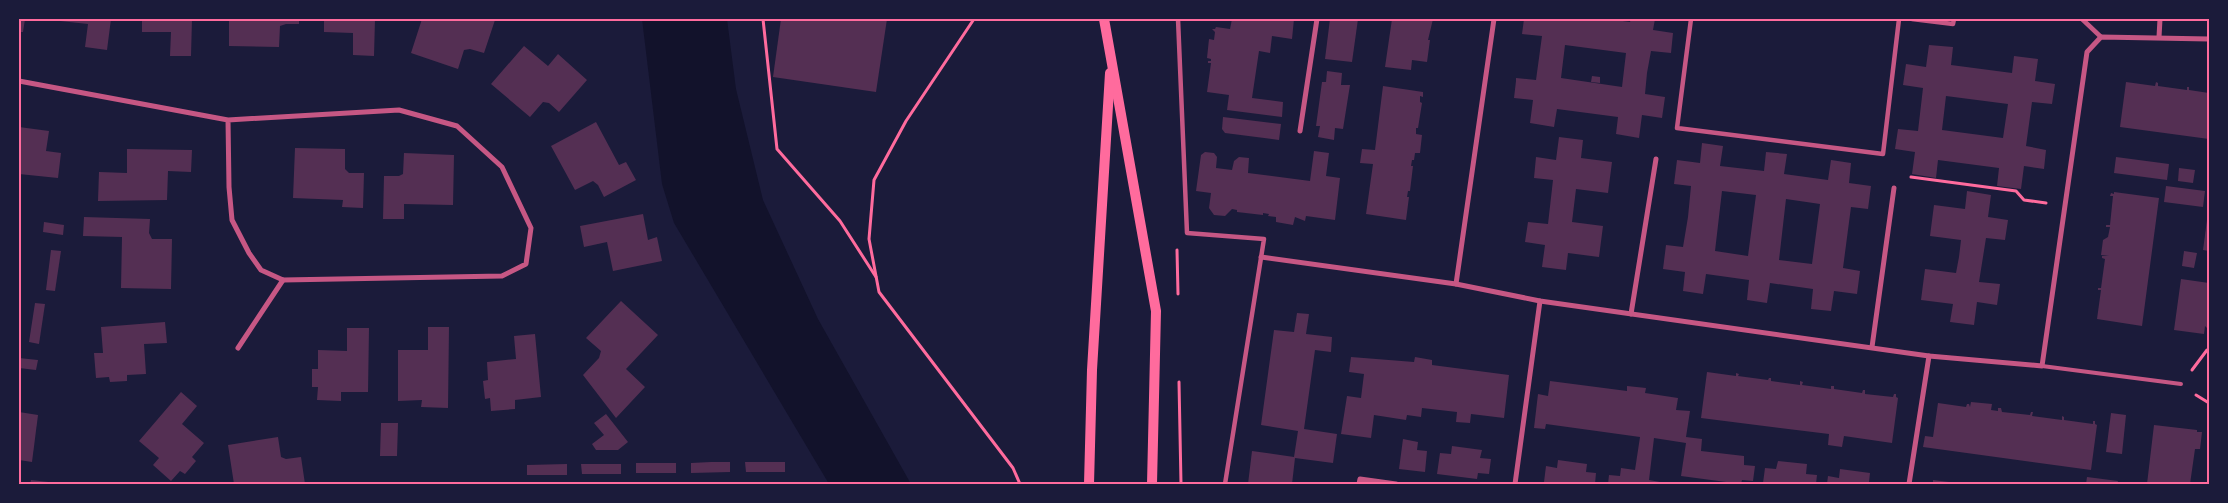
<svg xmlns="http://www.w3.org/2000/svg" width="2228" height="503" font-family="'Golos Text',sans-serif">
<rect width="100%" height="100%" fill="#1b1b3a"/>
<polygon fill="#12122b" points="642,19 727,19 736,89 763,200 818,319 911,484 829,484 674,223 662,184"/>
<g fill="#542f53" fill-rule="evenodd">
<polygon points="19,19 25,19 23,32 19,32"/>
<polygon points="60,19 111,19 107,50 85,47 88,24 60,21"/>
<polygon points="142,19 192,19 191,56 170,56 171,32 142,32"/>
<polygon points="229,19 299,19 299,24 286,24 280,26 279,47 229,46"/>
<polygon points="324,19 375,19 374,56 353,55 353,33 324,32"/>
<polygon points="422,19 466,19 473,21 473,19 491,19 495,20 484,53 470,49 464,50 458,69 411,53"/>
<polygon points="781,19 887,19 876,92 773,77"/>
<polygon points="1232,19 1294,19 1292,39 1272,36 1270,53 1259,51 1252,98 1283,102 1282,117 1227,110 1229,95 1207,92 1211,63 1208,63 1208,61 1211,61 1211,59 1207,58 1209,39 1214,40 1215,32 1212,29 1215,29 1216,27 1230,29"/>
<polygon points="1330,19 1358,19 1352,62 1325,59"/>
<polygon points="1392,19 1433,19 1428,40 1430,40 1427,62 1412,60 1411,70 1385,67"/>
<path d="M 1524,19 L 1608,19 L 1630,22 L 1631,19 L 1655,19 L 1653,30 L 1673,33 L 1671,53 L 1651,51 L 1647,73 L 1645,94 L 1665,97 L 1662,118 L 1642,115 L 1639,138 L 1616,134 L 1618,117 L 1557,109 L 1554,127 L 1530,123 L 1533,100 L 1514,98 L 1516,81 L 1516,78 L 1536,80 L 1542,36 L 1522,34 ZM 1565,45 L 1626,53 L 1622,87 L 1561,78 Z"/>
<path d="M 1929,45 L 1953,47 L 1951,65 L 2012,73 L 2014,56 L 2038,59 L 2035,81 L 2055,84 L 2052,104 L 2032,102 L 2026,146 L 2046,150 L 2044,169 L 2024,166 L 2021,189 L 1997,186 L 1999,168 L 1938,160 L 1936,178 L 1912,174 L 1915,152 L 1895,149 L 1898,129 L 1918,131 L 1923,88 L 1903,85 L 1906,64 L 1926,67 ZM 1946,96 L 2008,104 L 2003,138 L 1942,130 Z"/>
<polygon points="524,46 548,66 558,54 587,80 559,112 549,103 543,102 530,117 491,84"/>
<polygon points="1327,71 1342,73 1341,85 1350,85 1343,129 1335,128 1334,140 1318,137 1320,126 1316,126 1322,82 1326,82"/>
<polygon points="1592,76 1600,77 1600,83 1591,82"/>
<polygon points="2126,82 2155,86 2156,82 2158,83 2158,86 2187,90 2187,87 2189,87 2189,90 2209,93 2209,139 2120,127"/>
<polygon points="1383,86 1423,92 1423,97 1420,96 1420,102 1422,103 1418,128 1416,128 1416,134 1422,135 1420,153 1415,153 1414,160 1412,160 1411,166 1413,166 1410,191 1408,191 1407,197 1409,197 1406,220 1366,214 1373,164 1360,163 1362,149 1375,150"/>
<polygon points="1223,117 1281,124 1279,140 1225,133 1222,129"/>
<polygon points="596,122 619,165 626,162 636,180 604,197 598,185 593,181 575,190 551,146"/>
<polygon points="19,127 49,131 46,151 61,153 58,178 19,174"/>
<polygon points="1559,137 1583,140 1581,158 1612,162 1608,193 1576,189 1572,222 1603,226 1599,257 1568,253 1566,270 1542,267 1545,245 1525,242 1528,222 1548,224 1553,180 1534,178 1536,157 1556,160"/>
<path d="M 1702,143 L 1723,146 L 1720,166 L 1764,171 L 1766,152 L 1787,154 L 1784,174 L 1828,180 L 1831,160 L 1851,163 L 1849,183 L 1871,186 L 1868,209 L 1851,207 L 1843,268 L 1860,271 L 1857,294 L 1834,291 L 1831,311 L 1811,309 L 1813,289 L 1770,283 L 1767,303 L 1747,300 L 1749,280 L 1706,274 L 1703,294 L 1683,291 L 1685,272 L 1663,269 L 1666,245 L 1683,247 L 1688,217 L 1691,186 L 1674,184 L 1677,160 L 1700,163 ZM 1722,191 L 1756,195 L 1748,256 L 1715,251 ZM 1786,199 L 1820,204 L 1812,264 L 1779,260 Z"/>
<polygon points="295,148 345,149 345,169 349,173 364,173 363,208 342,207 343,200 293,198"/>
<polygon points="127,149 192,150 191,172 168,171 167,200 98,201 99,172 127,173"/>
<polygon points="1314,151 1329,153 1326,176 1340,178 1335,220 1306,216 1305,221 1295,217 1293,225 1276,222 1276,217 1268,216 1269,214 1263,213 1263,215 1237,212 1237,210 1232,209 1225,216 1214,215 1209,208 1211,193 1196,191 1201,155 1205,152 1214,153 1217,157 1216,168 1232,170 1234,161 1239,157 1249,158 1248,173 1310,181"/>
<polygon points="404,153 454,155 453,205 404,204 404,219 383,219 384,176 399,176 403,174"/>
<polygon points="2116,157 2169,164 2167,180 2114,173"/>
<polygon points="2179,168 2195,170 2193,183 2178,181"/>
<polygon points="2166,186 2205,191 2203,207 2164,202"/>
<polygon points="1967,191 1991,195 1988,217 2008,220 2005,240 1986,238 1979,282 2000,284 1997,305 1977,302 1974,325 1950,322 1953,304 1921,300 1925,269 1956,273 1959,257 1961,240 1930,236 1934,205 1965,209"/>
<polygon points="2114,192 2159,198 2142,326 2097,319 2101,290 2098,290 2098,288 2101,288 2105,259 2102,258 2102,256 2109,256 2101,255 2103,240 2108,237 2110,227 2106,227 2106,225 2110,225 2113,196 2110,196 2111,193 2114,194"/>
<polygon points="643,214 648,240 657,237 662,261 613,271 607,242 584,247 580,226"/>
<polygon points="84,217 150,219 149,233 152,239 172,239 171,289 121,288 122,237 83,236"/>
<polygon points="2207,220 2209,221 2209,251 2203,250"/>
<polygon points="44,222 64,225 63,235 43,232"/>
<polygon points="51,250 61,251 55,291 46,290"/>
<polygon points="2184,251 2197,253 2194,268 2182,266"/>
<polygon points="2181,279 2209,283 2209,330 2205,326 2204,334 2174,330"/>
<polygon points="621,301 658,335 626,369 645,387 616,418 583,375 599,358 601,351 586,338"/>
<polygon points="35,303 45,304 39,344 29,342"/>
<polygon points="1297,313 1309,314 1306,334 1332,337 1331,352 1315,350 1304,429 1337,434 1333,463 1295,458 1292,484 1248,484 1252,451 1294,457 1298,431 1261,425 1274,330 1294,332"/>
<polygon points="165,322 167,343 144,344 146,374 127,375 127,381 110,382 109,377 96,378 94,353 103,353 101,327"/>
<polygon points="428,327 449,327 448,408 421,407 422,400 398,401 398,350 428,350"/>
<polygon points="347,328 369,328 368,392 341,392 341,401 317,400 318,387 312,387 312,369 318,369 318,350 347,351"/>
<polygon points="535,334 541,397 515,400 515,409 491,411 490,398 485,399 483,381 488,380 487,362 516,359 514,336"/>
<polygon points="1351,357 1414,362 1415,357 1432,360 1432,365 1509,375 1504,418 1471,414 1470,423 1456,422 1457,412 1422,408 1421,417 1407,415 1406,420 1374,415 1371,438 1341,434 1347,396 1361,398 1364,374 1349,372"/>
<polygon points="19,358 38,360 36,370 19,368"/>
<polygon points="1707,372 1736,376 1736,373 1739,374 1738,376 1768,380 1769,378 1771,378 1771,381 1800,385 1800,381 1803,382 1802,385 1831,389 1831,386 1834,386 1834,389 1862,393 1863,390 1865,390 1865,394 1893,397 1894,394 1896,394 1896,397 1898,398 1892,443 1844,436 1842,447 1828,445 1829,434 1701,418"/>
<polygon points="1550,381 1627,391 1627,386 1646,388 1645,393 1678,398 1676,410 1690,411 1686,437 1702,439 1701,451 1744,456 1744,465 1755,466 1753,481 1742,480 1741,484 1681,476 1686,443 1654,438 1649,480 1660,482 1659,484 1608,484 1609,475 1620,476 1621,468 1635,470 1640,437 1546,424 1545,429 1534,428 1538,394 1548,396"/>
<polygon points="181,392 197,406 182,424 204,443 192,457 196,461 185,474 180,471 171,481 153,465 159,458 139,441"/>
<polygon points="1971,402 1992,404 1991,410 1998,411 1998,408 2001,408 2002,412 2030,415 2031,412 2033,412 2032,416 2062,420 2062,416 2064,417 2064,420 2093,424 2093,421 2095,421 2095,424 2097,425 2091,470 1923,447 1925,436 1933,437 1938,403 1966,407 1967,404 1969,404 1970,407"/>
<polygon points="19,412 38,415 32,462 19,460"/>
<polygon points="2111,413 2126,415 2122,454 2106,452"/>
<polygon points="606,414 628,442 618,450 596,450 592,444 604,435 594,423"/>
<polygon points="381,423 398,423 397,456 380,456"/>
<polygon points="2154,425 2197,430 2197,432 2202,432 2200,449 2195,449 2190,484 2147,484"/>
<polygon points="278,437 281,457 286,459 301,457 305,484 234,484 228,445"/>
<polygon points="1403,439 1418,442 1417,450 1427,451 1425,472 1399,469"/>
<polygon points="1452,446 1482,450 1480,458 1491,459 1489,474 1478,473 1477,479 1437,474 1440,453 1451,454"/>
<polygon points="1558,460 1587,464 1586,472 1596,473 1595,484 1554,484 1544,482 1546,466 1557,468"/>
<polygon points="1778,461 1807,464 1806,474 1817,475 1816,484 1763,483 1765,468 1776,469"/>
<polygon points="711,462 730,462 730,472 691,473 691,463"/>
<polygon points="745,462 785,462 785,472 746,472"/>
<rect x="636" y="463" width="40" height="10"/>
<polygon points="567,464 567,475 527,475 527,465"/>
<polygon points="581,464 621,464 621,474 582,474"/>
<polygon points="1840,469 1870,473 1869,482 1878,484 1827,484 1828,476 1839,478"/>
<polygon points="2087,477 2118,481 2117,484 2086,484"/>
<polygon points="31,480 57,483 57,484 30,484"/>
<polygon points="1933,480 1957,483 1957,484 1933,484"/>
</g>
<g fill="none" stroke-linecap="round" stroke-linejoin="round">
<g stroke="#ff6b9d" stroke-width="3">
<polyline points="763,19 777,149 840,221 876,277"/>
<polyline points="974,19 906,121 874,180 869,239 879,292 1013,468 1020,484"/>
<polyline points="1911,177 2016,191 2024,200 2046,203"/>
<polyline points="1177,250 1178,294"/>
<polyline points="2192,370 2207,350 2209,351"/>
<polyline points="1179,382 1181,484"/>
<polyline points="2196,395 2209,403"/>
</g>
<polyline stroke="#c65784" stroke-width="4" points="2042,366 2181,384"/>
<g stroke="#c65784" stroke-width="4.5">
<polyline points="1178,19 1187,233 1264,239 1225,484"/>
<polyline points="1691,19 1677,128 1883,154 1899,19"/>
<polyline points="1912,19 1953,24 1954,19"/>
<polyline points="2082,19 2101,37"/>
</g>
<g stroke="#c65784" stroke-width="5">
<polyline points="2159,37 2160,19"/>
<polyline points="19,81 228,120 399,110 457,126 502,167 531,228 526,264 502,276 283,280 261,270 249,253 232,220 229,187 228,120"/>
<polyline points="1300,131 1317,19"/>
<polyline points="1261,257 1456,284 1540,301 1929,356 2042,366 2087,52 2101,37 2209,39"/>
<polyline points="1456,284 1494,19"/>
<polyline points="1631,314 1656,159"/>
<polyline points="1872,347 1894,188"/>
<polyline points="238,348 283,280"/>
<polyline points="1359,484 1360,479 1396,484"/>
<polyline points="1515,484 1540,301"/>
<polyline points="1909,484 1929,356"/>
</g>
<g stroke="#ff6b9d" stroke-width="10">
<polyline points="1104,19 1156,311 1152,484"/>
<polyline points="1089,484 1092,370 1110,73"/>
</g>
</g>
<rect width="2228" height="503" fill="none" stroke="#1b1b3a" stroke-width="40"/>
<rect x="20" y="20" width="2188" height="463" fill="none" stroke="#ff6b9d" stroke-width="2"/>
</svg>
